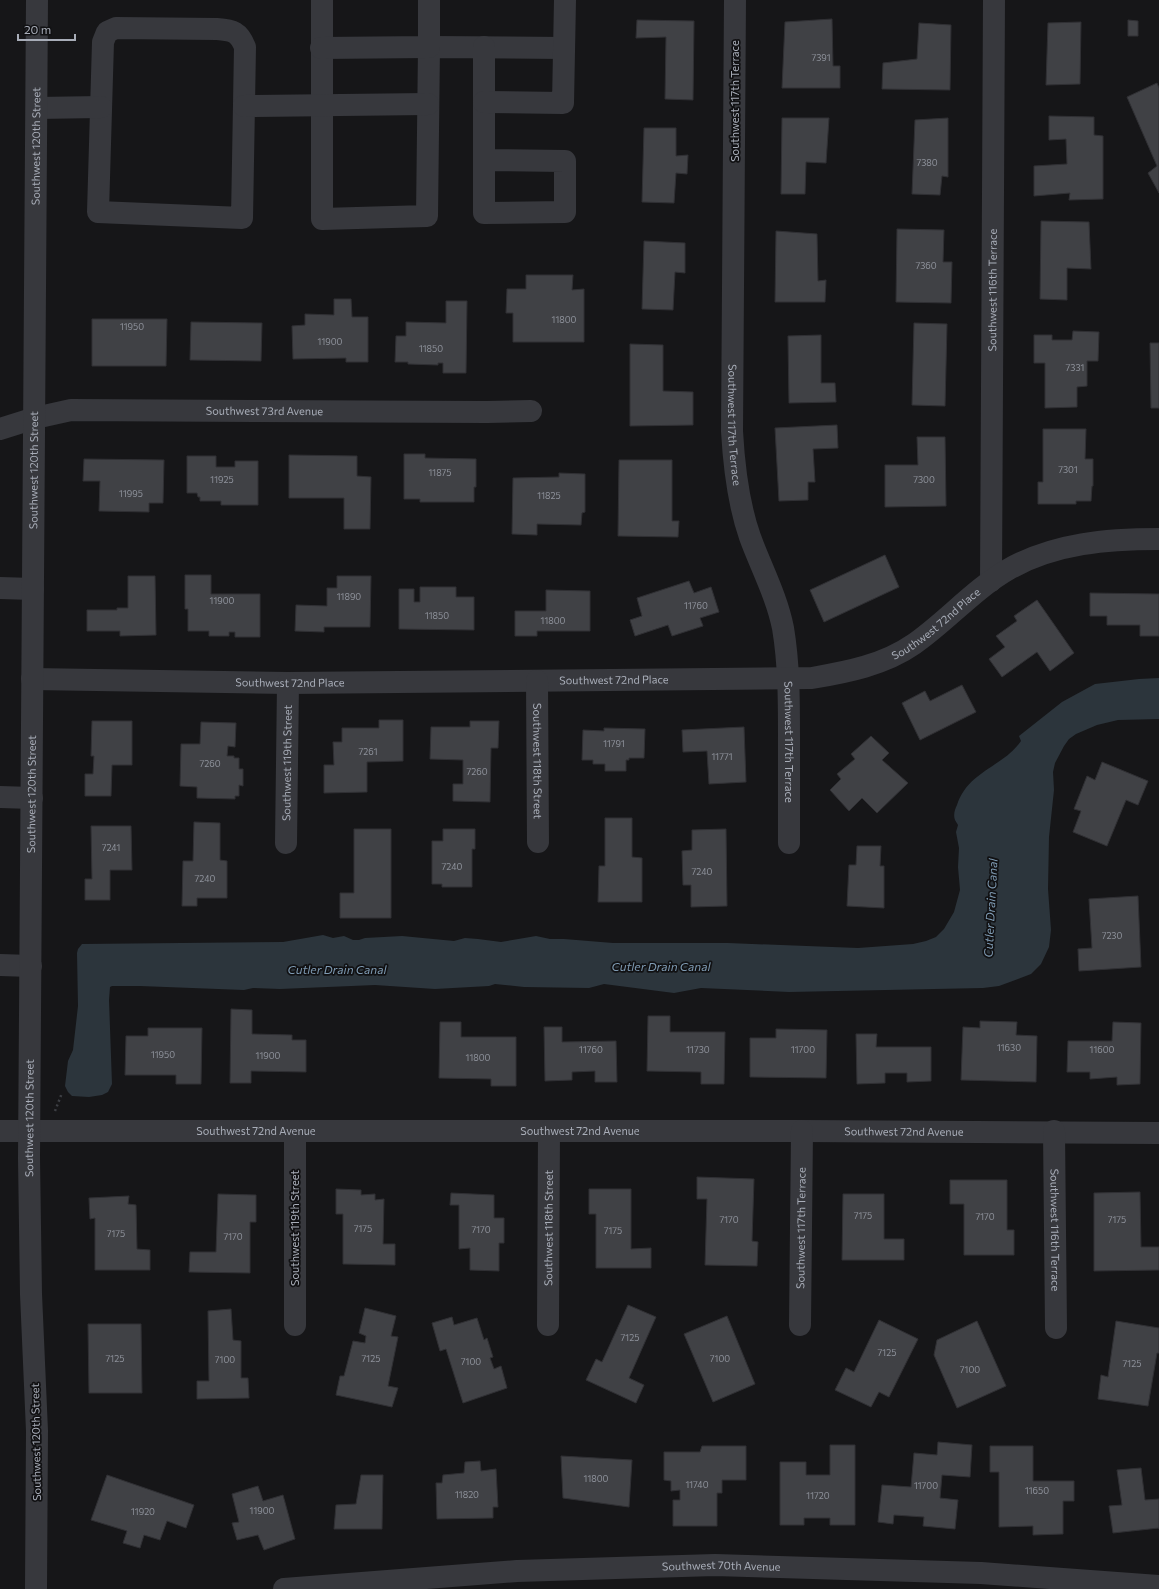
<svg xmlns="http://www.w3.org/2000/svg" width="1159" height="1589" font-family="Commissioner,sans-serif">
<rect width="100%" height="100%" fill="#161618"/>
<path fill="#2c353c" d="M 1159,678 L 1159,719 L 1118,720 L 1097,725 L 1076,734 L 1069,739 L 1064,746 L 1055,763 L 1053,772 L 1054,790 L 1049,837 L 1048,889 L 1051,930 L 1049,947 L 1041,964 L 1031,974 L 999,986 L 983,988 L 789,992 L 701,988 L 674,993 L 604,984 L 589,988 L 524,987 L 495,984 L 489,986 L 435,989 L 375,985 L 280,989 L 253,988 L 244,990 L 140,986 L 112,986 L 110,987 L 109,1000 L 112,1084 L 108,1092 L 102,1095 L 89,1097 L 72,1096 L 68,1092 L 65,1086 L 68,1061 L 73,1050 L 78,1006 L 77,953 L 78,949 L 82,944 L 283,942 L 323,935 L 333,938 L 344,936 L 353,940 L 359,940 L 365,938 L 402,936 L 454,941 L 465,938 L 478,939 L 501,942 L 536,936 L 550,939 L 564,939 L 613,943 L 728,943 L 858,948 L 913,944 L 926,941 L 936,937 L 944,929 L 954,912 L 960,890 L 958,867 L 959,848 L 956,832 L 958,825 C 957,823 956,822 955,820 C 953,815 955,809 957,805 C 968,771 1003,767 1021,741 L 1019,736 L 1062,702 L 1095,684 L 1139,679 Z"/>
<g fill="#404145" stroke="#303034">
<polygon points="832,19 833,66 840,66 840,88 782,88 785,22"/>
<polygon points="637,20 694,21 693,100 665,99 666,37 636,38"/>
<polygon points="1128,20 1138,21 1138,36 1128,36"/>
<polygon points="1081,22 1080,84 1046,85 1048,23"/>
<polygon points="919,23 951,25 950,90 882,89 883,63 917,59"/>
<polygon points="1157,83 1159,88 1159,193 1148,173 1157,166 1127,97"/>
<polygon points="1049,116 1094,117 1094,135 1103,136 1103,199 1069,200 1070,193 1034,196 1034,166 1067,164 1066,139 1049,140"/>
<polygon points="782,118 829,118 826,163 806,162 805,194 781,194"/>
<polygon points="948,118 948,177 942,176 940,195 912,194 915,120"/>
<polygon points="644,128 676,128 676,156 688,155 687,174 676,173 674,203 642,202"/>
<polygon points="1041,221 1089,222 1091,269 1067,268 1067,300 1040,299"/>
<polygon points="897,229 944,230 943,262 952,262 951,303 896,302"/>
<polygon points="776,231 817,234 818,281 826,280 825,302 775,302"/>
<polygon points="644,241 685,243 685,273 675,272 673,310 642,309"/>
<polygon points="526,275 573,275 572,290 584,289 584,342 513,342 513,313 506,313 507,289 526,289"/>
<polygon points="334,299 351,299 352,317 368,317 368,362 346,362 346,358 293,359 292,326 305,325 305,314 334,315"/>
<polygon points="446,301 467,301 466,373 443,373 443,363 438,363 438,365 408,364 408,362 395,362 396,336 406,336 406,322 446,323"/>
<polygon points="92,319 167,319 166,366 92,366"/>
<polygon points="191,322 262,323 261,361 190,360"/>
<polygon points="914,323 947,324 945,406 912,405"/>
<polygon points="1073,331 1099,332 1098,361 1087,361 1087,386 1077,387 1077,407 1045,408 1045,363 1034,363 1034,335 1052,335 1052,340 1072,340"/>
<polygon points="821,335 821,383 835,383 836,402 789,403 788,336"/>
<polygon points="1150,343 1159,343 1159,408 1151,408"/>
<polygon points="630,344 663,345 663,391 693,392 693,425 630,426"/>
<polygon points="837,425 838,448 813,449 815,482 808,482 808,500 779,501 775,428"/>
<polygon points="1043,429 1086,429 1085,459 1093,459 1093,486 1092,486 1091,501 1076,501 1076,504 1038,504 1038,482 1043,482"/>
<polygon points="917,437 945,437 946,506 885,507 885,465 918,465"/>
<polygon points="404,454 425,454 425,458 476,459 476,487 474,487 474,502 420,502 420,499 404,499"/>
<polygon points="289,455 357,456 357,476 371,477 370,529 344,529 344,498 289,498"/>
<polygon points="187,456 216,456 216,467 235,467 235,461 258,461 258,505 221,505 221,501 200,501 200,497 198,497 197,493 187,493"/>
<polygon points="84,459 164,460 163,503 149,503 149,512 99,511 100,481 83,481"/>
<polygon points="619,460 672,460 672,521 679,521 678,537 618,536"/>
<polygon points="559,473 585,474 585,512 582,513 581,525 537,524 537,535 512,534 513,478 559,477"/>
<polygon points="885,555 899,587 824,622 810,590"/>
<polygon points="185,575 211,575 211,594 260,594 260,637 235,637 235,632 229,632 229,636 209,636 209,631 188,631 188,609 185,609"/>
<polygon points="128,576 155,576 156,635 120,636 120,631 87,631 87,610 117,610 117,608 128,608"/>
<polygon points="337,576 371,576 370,627 324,627 324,632 295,631 296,605 327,606 327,588 337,588"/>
<polygon points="689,581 694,593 711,587 719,612 700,618 703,626 672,636 668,625 635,636 630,620 642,616 637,598"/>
<polygon points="420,587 456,587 456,597 474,597 474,630 399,629 399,589 414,589 414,602 420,602"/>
<polygon points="546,590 590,591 590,631 537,631 537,636 515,636 515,611 546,611"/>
<polygon points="1090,593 1159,594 1159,636 1140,636 1140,625 1107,625 1107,616 1090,616"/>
<polygon points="1037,600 1074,653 1050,671 1037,652 1002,677 989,659 1005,647 996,636 1017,621 1014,616"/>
<polygon points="962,685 976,712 920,740 902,703 925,691 930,701"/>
<polygon points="379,720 403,720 403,761 367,762 367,792 324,793 324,765 334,765 333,742 342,742 342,728 379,728"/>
<polygon points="92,721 132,721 132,765 112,765 111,796 85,796 85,774 93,774 94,756 91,756"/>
<polygon points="470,721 499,721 498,748 491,748 490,802 453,801 453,784 463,784 463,760 430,759 431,727 470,727"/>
<polygon points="201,722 236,723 235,747 228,746 227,756 234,756 234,758 239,758 239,769 243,769 243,786 239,785 239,796 235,796 235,799 197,798 197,787 180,786 181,744 200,744"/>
<polygon points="744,727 746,782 709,784 707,751 683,752 682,730"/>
<polygon points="604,728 645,729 644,758 629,758 629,760 626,760 626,771 605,771 605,764 593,764 593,760 582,760 583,730 604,731"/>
<polygon points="871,736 889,753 882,760 908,783 877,813 862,798 849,811 830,790 841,779 837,774 855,759 851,754"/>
<polygon points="1102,762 1148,781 1138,805 1126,800 1107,846 1073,832 1081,811 1074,809 1087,776 1095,780"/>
<polygon points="605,818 632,818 632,857 642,858 642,902 598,902 599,866 605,866"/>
<polygon points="194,822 220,823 220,860 227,861 227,898 197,898 197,906 182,906 183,861 193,861"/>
<polygon points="91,826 131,826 132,870 110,870 110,900 85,900 85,879 92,879"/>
<polygon points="354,829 391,829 391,918 340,918 340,893 354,893"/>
<polygon points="443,829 475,829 475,849 472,849 472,887 442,887 442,884 432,884 432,841 443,841"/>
<polygon points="726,829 727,906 691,907 691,885 683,885 682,851 692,850 692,830"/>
<polygon points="857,846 881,846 880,866 884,866 884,908 847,906 849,865 856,865"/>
<polygon points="1138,896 1141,967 1079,971 1078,949 1092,948 1089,899"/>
<polygon points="231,1009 252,1010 252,1034 292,1035 292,1040 306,1040 306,1072 251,1071 251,1083 230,1083"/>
<polygon points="648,1016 670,1016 670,1032 725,1032 724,1084 701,1084 701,1072 647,1071"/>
<polygon points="980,1021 1017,1022 1016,1035 1037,1036 1036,1082 961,1080 963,1027 980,1028"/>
<polygon points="440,1022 461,1022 461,1037 516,1037 516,1086 491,1086 491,1079 439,1078"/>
<polygon points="1113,1022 1141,1023 1140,1084 1117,1085 1117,1077 1090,1079 1090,1072 1067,1072 1068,1041 1112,1041"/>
<polygon points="544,1027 562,1027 562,1042 616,1041 617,1082 595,1082 595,1071 572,1072 572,1080 545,1081"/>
<polygon points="148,1028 202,1028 201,1084 176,1084 176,1075 125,1075 126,1036 148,1036"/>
<polygon points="776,1029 827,1030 826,1078 750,1077 750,1038 776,1038"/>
<polygon points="856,1034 877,1034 876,1047 931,1047 931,1081 907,1082 907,1073 885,1073 885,1083 857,1084"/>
<polygon points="697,1177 754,1179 752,1241 758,1242 757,1266 705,1265 707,1199 697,1199"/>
<polygon points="950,1180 1007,1180 1007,1230 1014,1230 1014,1255 964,1255 964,1204 950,1204"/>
<polygon points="336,1189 361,1190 361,1195 375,1194 375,1200 384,1199 383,1244 395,1244 395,1265 343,1264 343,1214 336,1214"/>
<polygon points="589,1189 631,1189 631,1249 651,1248 651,1268 596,1268 596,1214 589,1214"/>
<polygon points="1140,1192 1141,1247 1159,1247 1159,1270 1094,1271 1094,1193"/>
<polygon points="451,1193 494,1195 494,1218 504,1218 504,1243 499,1243 499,1271 470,1270 470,1248 459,1249 459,1205 450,1205"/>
<polygon points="218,1194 256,1195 256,1222 250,1222 250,1273 189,1272 190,1252 216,1252"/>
<polygon points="843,1194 884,1194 884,1239 904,1239 904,1260 842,1260"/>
<polygon points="129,1196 128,1204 136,1205 137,1249 150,1250 150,1270 95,1270 95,1218 90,1219 89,1198"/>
<polygon points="628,1305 656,1317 629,1378 644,1385 636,1403 586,1380 596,1359 602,1362"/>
<polygon points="365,1308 396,1316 391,1336 398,1337 388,1386 398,1388 392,1407 336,1395 340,1376 344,1376 353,1341 365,1343 366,1336 359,1333"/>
<polygon points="231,1309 233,1340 241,1341 241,1378 248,1378 249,1398 197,1399 197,1381 209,1381 208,1311"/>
<polygon points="727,1316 755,1384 713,1402 684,1334"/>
<polygon points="452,1317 454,1325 477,1318 484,1340 487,1338 493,1357 490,1358 494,1369 501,1366 507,1388 463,1403 446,1349 440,1351 432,1323"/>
<polygon points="879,1320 918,1339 889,1397 879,1392 871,1407 835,1390 846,1368 854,1372"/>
<polygon points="977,1321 1006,1386 957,1408 934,1355 937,1340"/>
<polygon points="1116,1321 1159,1328 1159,1353 1157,1353 1148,1406 1098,1399 1101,1375 1108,1377"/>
<polygon points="88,1324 141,1324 142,1393 89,1393"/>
<polygon points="938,1442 972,1445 970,1477 942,1475 940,1498 958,1500 955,1529 923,1526 924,1517 894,1515 893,1524 878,1522 882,1485 911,1487 914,1453 937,1455"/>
<polygon points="830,1445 855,1445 855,1525 830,1525 830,1518 804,1518 804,1525 780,1525 780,1462 806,1462 806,1475 830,1475"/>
<polygon points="702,1446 746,1446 746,1480 722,1480 722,1493 717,1493 717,1526 673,1526 673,1500 680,1500 680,1490 671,1491 671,1481 664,1480 664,1452 700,1452"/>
<polygon points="990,1446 1033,1446 1033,1481 1074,1481 1074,1501 1063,1501 1063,1534 1033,1535 1033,1526 999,1527 999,1472 990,1472"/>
<polygon points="561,1456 632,1460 629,1507 563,1498"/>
<polygon points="480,1461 481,1471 496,1469 498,1507 493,1507 493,1518 437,1519 436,1483 442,1483 443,1475 464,1473 465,1462"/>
<polygon points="1141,1468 1145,1500 1159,1499 1159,1529 1159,1528 1113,1533 1109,1506 1122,1505 1117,1470"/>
<polygon points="107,1475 194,1505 186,1528 167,1521 160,1540 144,1535 140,1548 123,1543 127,1531 91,1520"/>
<polygon points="361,1475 383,1475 382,1529 334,1529 336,1505 356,1504"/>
<polygon points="258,1486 263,1501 283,1495 295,1539 264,1550 258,1535 237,1540 232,1523 239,1522 232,1494"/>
</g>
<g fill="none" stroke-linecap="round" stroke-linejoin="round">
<polyline stroke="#3d3f44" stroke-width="2.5" stroke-dasharray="2 3" stroke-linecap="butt" points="55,1111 62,1093"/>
<g stroke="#37383d" stroke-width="22">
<polyline points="322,0 322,219 427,216 429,47 564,48"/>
<path id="s1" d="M 735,0 L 732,431 C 734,467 738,503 750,537 C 761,567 777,597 783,628 C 789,664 789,701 789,737 C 789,772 789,808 789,843"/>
<path d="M 116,28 L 217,29 C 233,30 239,32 245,47 L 242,218 L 98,212 L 103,42 L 107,32 Z"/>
<polyline points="484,47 484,213 565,212 565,161 484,160"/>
<polyline points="321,48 429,47 429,0"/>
<polyline points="484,102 563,103 565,0"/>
<polyline points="244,106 428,104"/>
<polyline points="37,108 101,107"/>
<path id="s2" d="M 0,429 L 35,418 L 71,410 L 487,412 L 531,411"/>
<path id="s3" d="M 991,581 L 994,0"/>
<polyline points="0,588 33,589"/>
<path id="s4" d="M 32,679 L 288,683 L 812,678 C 847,672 884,665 914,644 C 947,621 974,589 1009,569 C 1055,543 1108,539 1159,539"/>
<path id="s5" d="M 537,681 L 538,842"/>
<polyline points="0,797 32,798"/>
<path id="s6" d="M 286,843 L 288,683"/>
<polyline points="0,965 31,966"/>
<path id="s7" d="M 0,1131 L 802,1131 L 1159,1133"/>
<polyline points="295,1131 295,1325"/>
<path id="s8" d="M 1054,1131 L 1056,1328"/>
<path id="s9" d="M 548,1325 L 549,1132"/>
<path id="s10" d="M 800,1325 L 802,1131"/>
<path id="s11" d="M 36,1589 L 37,1431 L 31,1294 L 29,1158 L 37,0"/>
<path id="s12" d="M 284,1589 L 517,1571 L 715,1565 L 981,1573 L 1159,1586"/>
</g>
</g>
<g text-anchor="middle" stroke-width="3.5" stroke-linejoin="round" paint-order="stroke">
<g font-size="9" fill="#8e929b">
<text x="821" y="61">7391</text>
<text x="927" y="166">7380</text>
<text x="926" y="269">7360</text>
<text x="564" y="323">11800</text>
<text x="132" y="330">11950</text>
<text x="330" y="345">11900</text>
<text x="431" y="352">11850</text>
<text x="1075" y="371">7331</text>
<text x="1068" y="473">7301</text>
<text x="440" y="476">11875</text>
<text x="222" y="483">11925</text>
<text x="924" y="483">7300</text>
<text x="131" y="497">11995</text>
<text x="549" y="499">11825</text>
<text x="349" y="600">11890</text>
<text x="222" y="604">11900</text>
<text x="696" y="609">11760</text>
<text x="437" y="619">11850</text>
<text x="553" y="624">11800</text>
<text x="614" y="747">11791</text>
<text x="368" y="755">7261</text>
<text x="722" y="760">11771</text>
<text x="210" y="767">7260</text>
<text x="477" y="775">7260</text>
<text x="111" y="851">7241</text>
<text x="452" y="870">7240</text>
<text x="702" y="875">7240</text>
<text x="205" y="882">7240</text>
<text x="1112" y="939">7230</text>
<text x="1009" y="1051">11630</text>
<text x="591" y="1053">11760</text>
<text x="698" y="1053">11730</text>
<text x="803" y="1053">11700</text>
<text x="1102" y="1053">11600</text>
<text x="163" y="1058">11950</text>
<text x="268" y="1059">11900</text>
<text x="478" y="1061">11800</text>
<text x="863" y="1219">7175</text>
<text x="985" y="1220">7170</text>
<text x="729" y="1223">7170</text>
<text x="1117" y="1223">7175</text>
<text x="363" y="1232">7175</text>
<text x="481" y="1233">7170</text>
<text x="613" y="1234">7175</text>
<text x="116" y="1237">7175</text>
<text x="233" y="1240">7170</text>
<text x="630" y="1341">7125</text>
<text x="887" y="1356">7125</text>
<text x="115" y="1362">7125</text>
<text x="371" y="1362">7125</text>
<text x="720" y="1362">7100</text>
<text x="225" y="1363">7100</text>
<text x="471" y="1365">7100</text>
<text x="1132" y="1367">7125</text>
<text x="970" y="1373">7100</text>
<text x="596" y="1482">11800</text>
<text x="697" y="1488">11740</text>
<text x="926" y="1489">11700</text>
<text x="1037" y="1494">11650</text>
<text x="467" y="1498">11820</text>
<text x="818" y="1499">11720</text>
<text x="262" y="1514">11900</text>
<text x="143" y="1515">11920</text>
</g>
<g font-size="11" fill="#a8adb8" stroke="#111113">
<text transform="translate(735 101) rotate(-90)" y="4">Southwest 117th Terrace</text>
<text dy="4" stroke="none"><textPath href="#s11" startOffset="1443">Southwest 120th Street</textPath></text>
<text dy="4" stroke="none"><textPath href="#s3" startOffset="291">Southwest 116th Terrace</textPath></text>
<text dy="4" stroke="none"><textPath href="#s2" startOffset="267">Southwest 73rd Avenue</textPath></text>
<text dy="4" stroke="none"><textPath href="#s1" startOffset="425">Southwest 117th Terrace</textPath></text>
<text dy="4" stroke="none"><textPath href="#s11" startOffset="1119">Southwest 120th Street</textPath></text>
<text dy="4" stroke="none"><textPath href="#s4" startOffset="918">Southwest 72nd Place</textPath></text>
<text dy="4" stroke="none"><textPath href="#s4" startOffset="582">Southwest 72nd Place</textPath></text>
<text dy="4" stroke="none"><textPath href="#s4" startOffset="258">Southwest 72nd Place</textPath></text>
<text dy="4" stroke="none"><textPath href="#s1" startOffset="750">Southwest 117th Terrace</textPath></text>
<text dy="4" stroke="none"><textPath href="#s5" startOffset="80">Southwest 118th Street</textPath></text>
<text dy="4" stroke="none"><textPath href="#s6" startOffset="80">Southwest 119th Street</textPath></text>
<text dy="4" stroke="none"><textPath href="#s11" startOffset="795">Southwest 120th Street</textPath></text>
<text dy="4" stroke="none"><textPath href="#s11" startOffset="471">Southwest 120th Street</textPath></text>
<text dy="4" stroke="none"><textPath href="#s7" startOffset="256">Southwest 72nd Avenue</textPath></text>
<text dy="4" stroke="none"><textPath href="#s7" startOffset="580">Southwest 72nd Avenue</textPath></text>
<text dy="4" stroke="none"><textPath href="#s7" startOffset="904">Southwest 72nd Avenue</textPath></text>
<text transform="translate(295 1228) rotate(-90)" y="4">Southwest 119th Street</text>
<text dy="4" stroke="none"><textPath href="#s9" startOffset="97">Southwest 118th Street</textPath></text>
<text dy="4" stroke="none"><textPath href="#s10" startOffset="97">Southwest 117th Terrace</textPath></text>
<text dy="4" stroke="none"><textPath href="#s8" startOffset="99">Southwest 116th Terrace</textPath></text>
<text transform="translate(36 1442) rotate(-91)" y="4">Southwest 120th Street</text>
<text dy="4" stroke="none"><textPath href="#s12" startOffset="438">Southwest 70th Avenue</textPath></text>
</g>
<g font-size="12" font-style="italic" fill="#7f9bb3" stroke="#111113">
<text transform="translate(991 908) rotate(-87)" y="4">Cutler Drain Canal</text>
<text x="661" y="971">Cutler Drain Canal</text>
<text x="337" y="974">Cutler Drain Canal</text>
</g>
</g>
<path d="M18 34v6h57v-6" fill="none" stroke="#a8adb8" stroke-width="2"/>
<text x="24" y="34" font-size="12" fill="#a8adb8" stroke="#111113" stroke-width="3" paint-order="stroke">20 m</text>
</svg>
